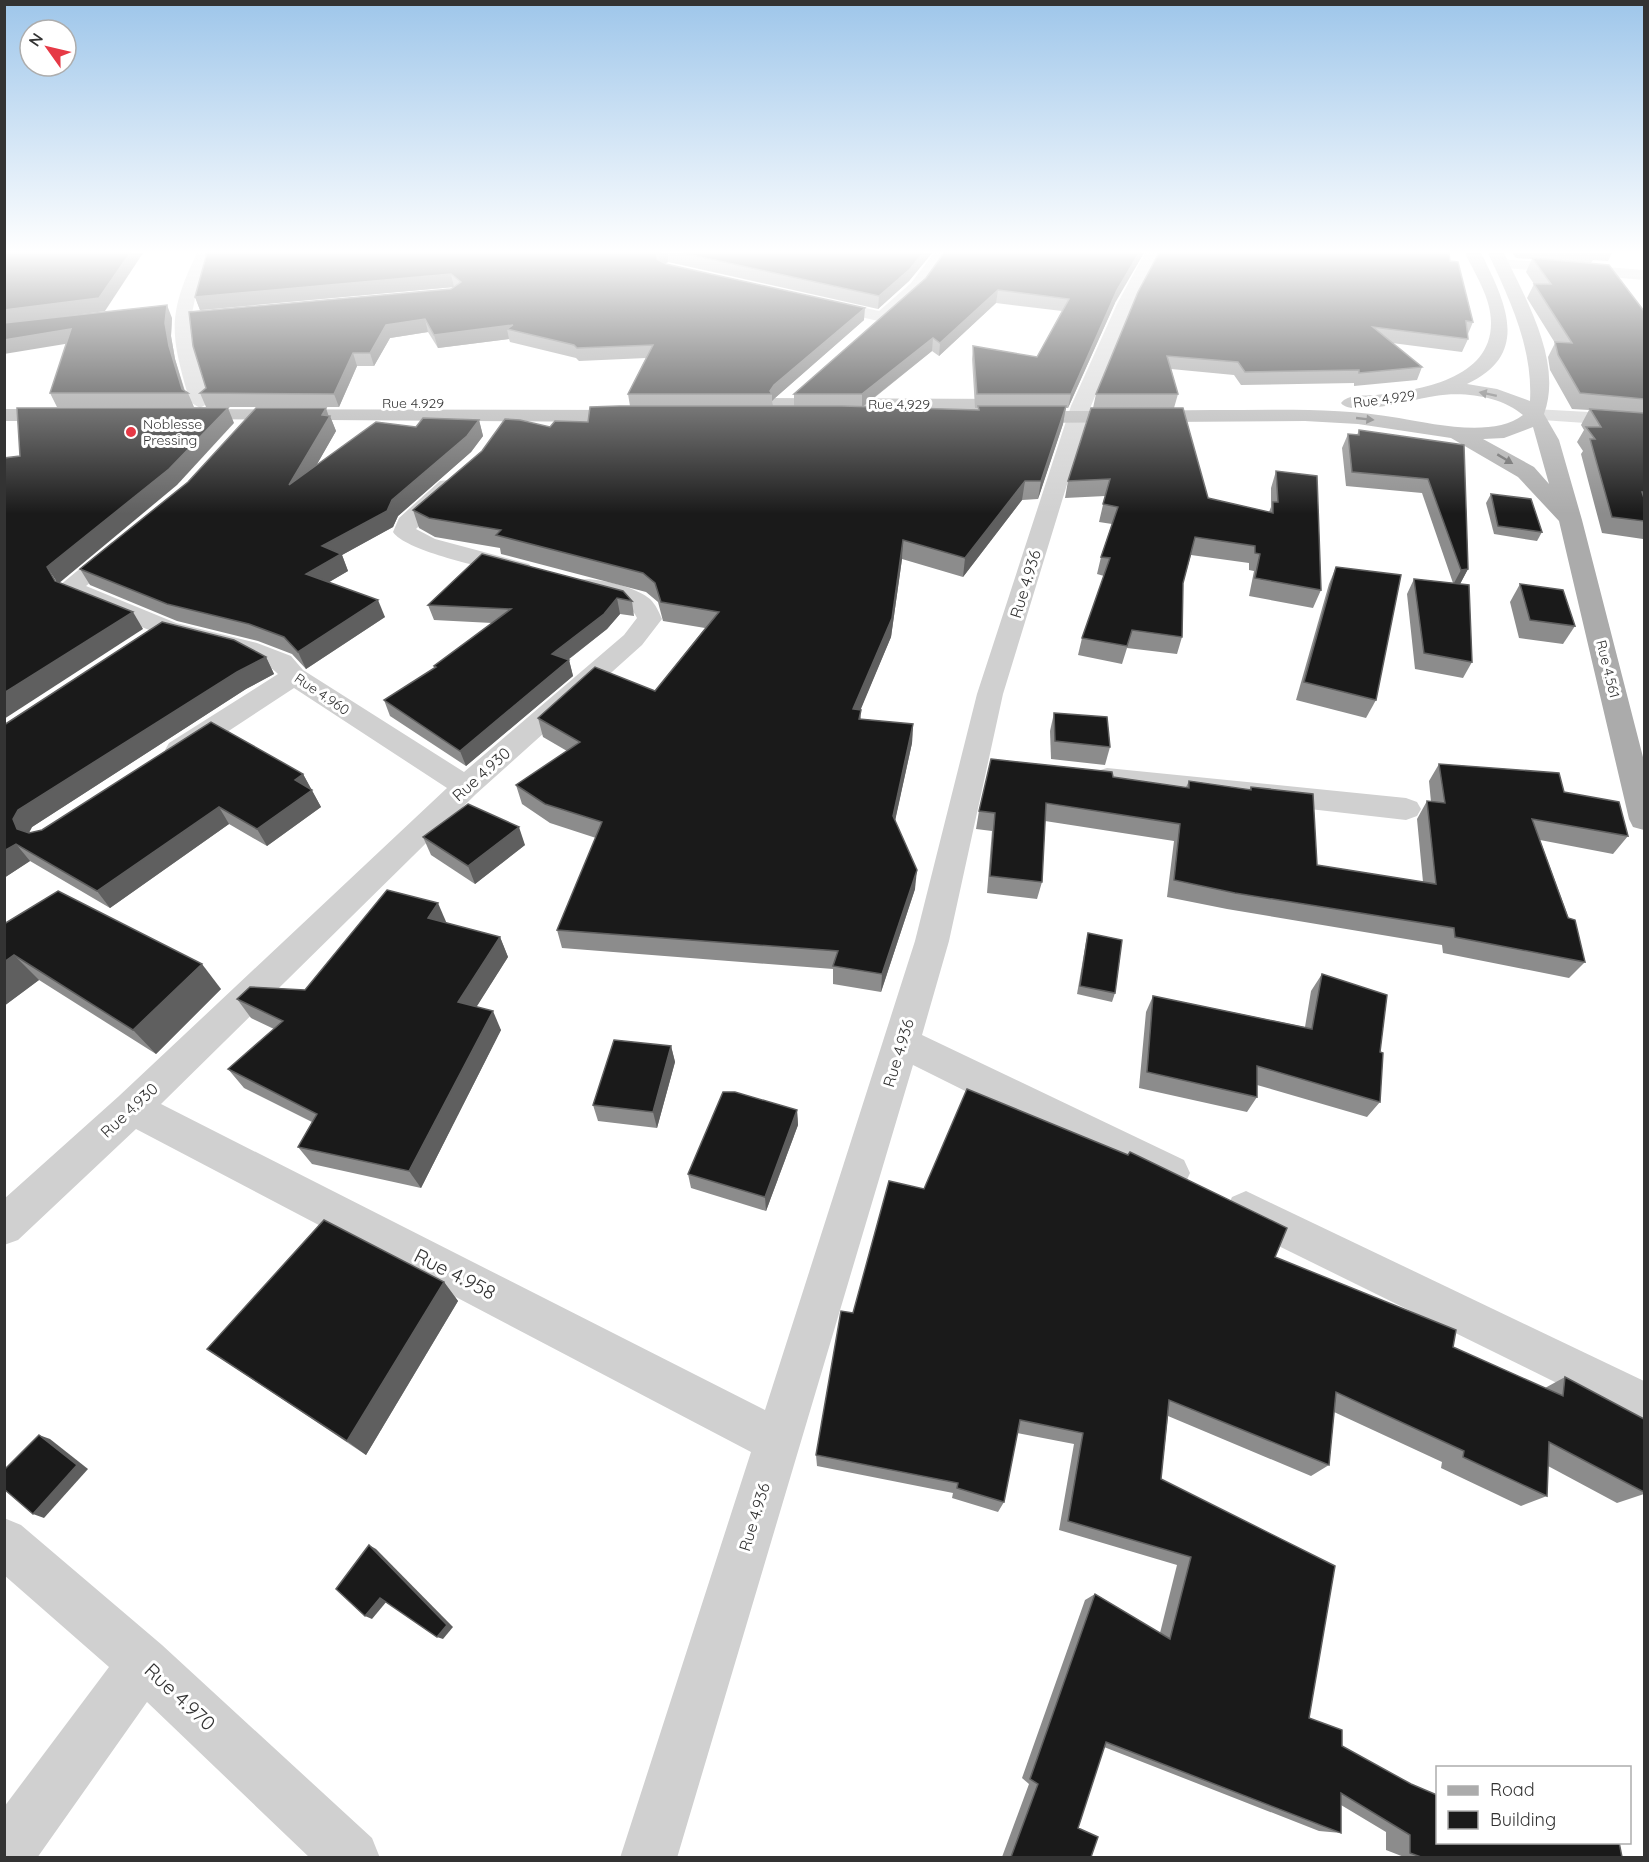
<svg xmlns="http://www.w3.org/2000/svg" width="1649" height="1862" font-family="Quicksand,sans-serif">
<rect width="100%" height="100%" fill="#fff"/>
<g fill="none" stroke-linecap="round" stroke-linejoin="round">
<g fill="#d0d0d0" fill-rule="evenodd">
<path d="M 197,253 L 213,253 L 196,294 L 192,313 L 234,310 L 243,315 L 234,320 L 192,323 L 197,360 L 210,402 L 200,408 L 190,402 C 171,336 166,317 197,253 Z"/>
<polygon points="934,253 950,253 923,289 889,321 883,322 821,308 813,303 821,298 879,311 911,283"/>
<path d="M 1145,253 L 1161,253 L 1133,304 L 1091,406 L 1003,694 L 949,941 L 922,1035 L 1184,1160 L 1190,1173 L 1184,1186 L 1170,1191 L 1156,1186 L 913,1065 L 677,1858 L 620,1858 L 751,1452 L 136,1129 L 18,1240 L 4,1245 L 4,1199 L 119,1096 L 447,788 L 294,688 L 189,757 L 179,759 L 169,757 L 165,750 L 169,743 L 278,674 C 259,652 187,643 157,633 C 127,622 97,608 67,596 L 59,586 L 112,542 L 128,542 L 132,547 L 128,552 L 86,586 L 176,623 L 257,643 L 291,656 L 303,670 L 464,772 L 624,635 L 637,618 C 628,597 598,595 577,590 L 574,585 L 577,580 C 594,576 637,587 650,599 C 656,605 659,612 662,619 L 642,645 L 476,794 L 161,1104 L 765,1410 L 915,941 L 977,694 L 1071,406 L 1117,304 Z"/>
<polygon points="1501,259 1644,270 1644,280 1495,267 1493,264"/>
<polygon points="1534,409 1644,415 1644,427 1527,419 1524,415 1527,411"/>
<path d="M 448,480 L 456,481 L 459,486 L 416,529 L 435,539 L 529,564 L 533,569 L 529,574 L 521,576 C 495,570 406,552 393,532 L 399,518 L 440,481 Z"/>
<polygon points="1107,768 1406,798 1417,802 1421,809 1417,816 1406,820 1097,785 1092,778 1097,771"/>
<polygon points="1246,1191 1644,1381 1644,1426 1232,1223 1226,1210 1232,1197"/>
<polygon points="4,1518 21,1525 162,1645 372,1838 380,1858 310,1858 147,1702 37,1858 4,1858 4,1807 109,1667 4,1575"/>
</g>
<g fill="#ababab" fill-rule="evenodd">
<path d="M 1465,253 L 1481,253 C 1505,301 1532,354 1467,384 L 1497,389 L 1530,401 C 1533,348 1510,300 1488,253 L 1504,253 C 1526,300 1563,362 1544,414 L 1559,440 L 1582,520 L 1644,761 L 1644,830 L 1633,827 L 1629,819 L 1559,521 L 1518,477 L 1451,438 L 1358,424 L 1305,421 L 1021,423 L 1014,421 L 1011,417 L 1014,413 L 1021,411 C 1085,411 1149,411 1212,410 C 1275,410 1337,407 1399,418 C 1433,424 1494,438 1523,415 C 1501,396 1463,391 1435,396 C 1418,398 1352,418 1341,403 C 1348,394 1365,396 1376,395 C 1420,390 1492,379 1491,322 C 1491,298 1475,274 1465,253 ZM 1533,427 L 1549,484 L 1534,467 L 1483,439 L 1504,438 Z"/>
<polygon points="727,398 1020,399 1030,405 1020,411 720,408 717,404 720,400"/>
<polygon points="4,409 63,409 70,411 73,415 70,419 63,421 4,421"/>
<polygon points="187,409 633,410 640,412 643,416 640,420 633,422 180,419 177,415 180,411"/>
</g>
</g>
<g fill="#8c8c8c" fill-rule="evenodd">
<polygon points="4,253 105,311 56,317 172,318 171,336 175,359 185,391 188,393 194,407 57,407 50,393 66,344"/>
<path d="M 207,253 L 932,253 L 909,281 L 878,309 L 668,262 L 665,264 L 864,320 L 775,398 L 772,401 L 773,406 L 794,406 L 794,394 L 926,278 L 1115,303 L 1068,408 L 1066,408 L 1063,424 L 1038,499 L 1022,500 L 963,577 L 902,559 L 891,637 L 860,710 L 861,719 L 913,724 L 912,743 L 895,820 L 915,889 L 881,992 L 833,984 L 833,969 L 562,948 L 557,930 L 596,838 L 550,823 L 522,804 L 516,785 L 567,751 L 543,737 L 538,718 L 655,691 L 705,628 L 663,621 L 658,602 L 646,592 L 501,554 L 500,548 L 435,537 L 419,528 L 413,510 L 550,427 L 588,422 L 630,406 L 628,394 L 646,358 L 579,361 L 576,358 L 510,342 L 509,339 L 438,348 L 428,332 L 390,338 L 374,366 L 357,366 L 339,407 L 206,407 L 200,393 L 454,287 L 200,310 L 195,297 ZM 996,303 L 1062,311 L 1037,357 L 973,346 L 972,359 L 975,408 L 978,408 L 978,410 L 863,407 L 932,351 L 939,356 Z"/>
<polygon points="1159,253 1450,261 1473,322 1468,334 1468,339 1462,352 1392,343 1422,367 1417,380 1354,386 1354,383 1241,385 1234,375 1171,369 1178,394 1174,408 1093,408 1096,394"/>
<polygon points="1512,253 1612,253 1608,261 1593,260 1591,263 1644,311 1644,537 1643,539 1602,533 1581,454 1583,451 1577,442 1584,430 1581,425 1589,410 1572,409 1550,370 1548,357 1555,343 1527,298 1534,284 1526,272 1532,259 1516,258"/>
<polygon points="1091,408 1208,498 1269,512 1271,507 1271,488 1276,471 1321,590 1313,608 1249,596 1254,571 1249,570 1249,563 1191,555 1183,583 1182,637 1177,654 1127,648 1122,664 1078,655 1082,638 1104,576 1097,574 1101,557 1112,524 1099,522 1105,496 1065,498 1068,481"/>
<polygon points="329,416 330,416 336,431 317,464 416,427 479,420 483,436 471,452 398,516 393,527 342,555 348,571 329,582 385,617 306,669 292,654 258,641 177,621 90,585 80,569"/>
<polygon points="1359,430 1464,445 1468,569 1460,584 1472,662 1463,678 1415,669 1407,594 1414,579 1453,583 1422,493 1346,486 1342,448 1348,434 1357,435"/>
<polygon points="1491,494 1542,532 1537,541 1494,534 1486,503"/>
<polygon points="482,554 632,601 634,616 620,614 607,629 568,660 569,660 573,676 466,766 390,716 384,700 435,668 434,666 492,623 434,620 428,605"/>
<polygon points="1336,567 1376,700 1366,718 1296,700 1329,584"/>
<polygon points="1520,584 1575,626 1563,644 1519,638 1510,602"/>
<polygon points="266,657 274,674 246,689 32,827 29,833 303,774 321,807 267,846 229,824 110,908 30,861 4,878 4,725"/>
<polygon points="1054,713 1110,747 1105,765 1051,759 1050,731"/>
<polygon points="1439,764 1564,792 1628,836 1613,854 1540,840 1585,962 1569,978 1443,953 1442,945 1227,909 1167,897 1174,841 1045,821 1042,882 1037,899 987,893 992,831 976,829 979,811 1186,787 1189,781 1249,790 1251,787 1317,865 1423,882 1417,819 1427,801 1431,802 1429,781"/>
<polygon points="423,837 525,845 475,884 431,855"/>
<polygon points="447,923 500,937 508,957 476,1007 501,1030 421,1188 312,1164 298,1147 312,1122 244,1088 228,1069 274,1029 251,1018 237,999 305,990"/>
<polygon points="4,924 221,989 156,1054 39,980 4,1006"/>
<polygon points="1088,933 1115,993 1112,1002 1077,994 1086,942"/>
<polygon points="1322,974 1380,1052 1380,1102 1367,1117 1257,1085 1257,1097 1247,1112 1139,1088 1146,1012 1153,996 1305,1027 1311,991"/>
<polygon points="671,1046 675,1062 657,1128 598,1121 593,1105"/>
<polygon points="797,1110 798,1125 766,1211 691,1188 688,1174"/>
<polygon points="1275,1257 1453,1347 1545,1388 1565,1377 1644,1419 1644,1494 1617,1503 1548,1466 1547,1496 1521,1506 1441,1468 1442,1462 1334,1412 1329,1465 1311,1476 1168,1416 1161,1479 1309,1718 1342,1746 1437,1842 1622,1857 1404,1857 1386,1850 1386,1832 1341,1805 1341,1833 1319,1831 1104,1747 1078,1828 1091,1857 1002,1857 1029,1784 1022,1778 1085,1600 1095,1594 1160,1633 1177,1565 1059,1530 1074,1444 1017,1433 1004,1502 998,1512 952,1498 953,1493 817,1466 816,1455 853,1313"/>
<polygon points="444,1282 458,1301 366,1455 207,1349"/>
<polygon points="1437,1766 1463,1766 1468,1767 1437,1767 1437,1769"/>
</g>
<g fill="#5f5f5f">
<polygon points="130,253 143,253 105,311 4,324 4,310"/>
<polygon points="661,253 668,253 668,262 659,267 657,255"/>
<polygon points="923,253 932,253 909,281 878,309 879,296"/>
<polygon points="1139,253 1144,253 1115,303 1068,408 1071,394 1117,290"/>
<polygon points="451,274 454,287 200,310 195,297"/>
<polygon points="998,290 996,303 939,356 940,343"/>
<polygon points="167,305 172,318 171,336 175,359 185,393 182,389 169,346 165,323"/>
<polygon points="865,308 864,320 775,398 772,401 772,394 770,391 774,385"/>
<polygon points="425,319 428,332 390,338 374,366 370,353 386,325"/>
<polygon points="513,325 507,329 509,339 438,348 434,335"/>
<polygon points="71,329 77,342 4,354 4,340"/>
<polygon points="933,338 932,351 862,407 862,394"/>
<polygon points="353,353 357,366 339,407 334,394"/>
<polygon points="1066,406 1063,424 1038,499 1041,481"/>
<polygon points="228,408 234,423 177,485 58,584 47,567"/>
<polygon points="326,408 329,417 330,416 336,431 296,501 289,485"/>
<polygon points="479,420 483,436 471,452 398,516 393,527 342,555 348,571 314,591 306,574 322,546 392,500"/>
<polygon points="1025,481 1022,500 963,577 965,558"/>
<polygon points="903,540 902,559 891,637 853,728 853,709"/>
<polygon points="1468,569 1460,584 1453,585 1461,570"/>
<polygon points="617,598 620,614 607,629 556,669 552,654"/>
<polygon points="378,600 385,617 306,669 298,652"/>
<polygon points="133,612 143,629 4,719 4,693"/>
<polygon points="266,657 274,674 246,689 32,827 27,836 17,829 13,819 18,810 237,672"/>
<polygon points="569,660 573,676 466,766 460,751"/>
<polygon points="913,724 912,743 892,835 893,816"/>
<polygon points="303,774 321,807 267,846 257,829 295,780"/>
<polygon points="219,807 229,824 110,908 97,891"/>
<polygon points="519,827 525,845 475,884 468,866"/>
<polygon points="16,844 30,861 4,878 4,851"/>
<polygon points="917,870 915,889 881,992 882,974"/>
<polygon points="438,903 447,924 428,918"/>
<polygon points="500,937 508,957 467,1022 458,1002"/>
<polygon points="14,955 39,980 4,1006 4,962"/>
<polygon points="202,964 221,989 156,1054 133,1030"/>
<polygon points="493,1011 501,1030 421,1188 409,1171"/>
<polygon points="671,1046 675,1062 657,1128 653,1112"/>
<polygon points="797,1110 798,1125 766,1211 765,1197"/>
<polygon points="444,1282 458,1301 366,1455 347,1441"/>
<polygon points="39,1435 50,1439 88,1469 44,1518 33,1514"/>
<polygon points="369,1545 376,1549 453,1627 443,1639 437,1637"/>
<polygon points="380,1598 387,1601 372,1619 365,1616"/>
</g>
<g fill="#1a1a1a" stroke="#5f5f5f" stroke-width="1.5">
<polygon points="4,253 130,253 99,298 4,310"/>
<polygon points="207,253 661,253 657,255 657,259 666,264 865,308 774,385 770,391 772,394 628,394 653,345 577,348 574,345 507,329 513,325 434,335 425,319 386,325 370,353 353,353 334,394 200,393 206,388 193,346 189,312 451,289 461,282 451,274 195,297"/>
<polygon points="683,253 923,253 910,269 879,296"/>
<polygon points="944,253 1139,253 1117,290 1071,394 977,394 973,346 1037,357 1069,299 998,290 940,343 933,338 862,394 794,394 926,278"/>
<polygon points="1159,253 1449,253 1450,261 1458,262 1473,322 1466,321 1468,339 1373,327 1422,367 1359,373 1359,370 1245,372 1238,362 1167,356 1178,394 1096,394 1138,292"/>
<polygon points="1532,258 1609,265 1644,311 1644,399 1580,393 1558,355 1555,342 1572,343 1534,284 1551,284"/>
<polygon points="167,305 165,323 169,346 182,389 188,393 50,393 71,329 4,340 4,323"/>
<polygon points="619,406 842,406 979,410 978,406 1066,406 1041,481 1025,481 965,558 903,540 892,618 853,709 861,710 859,719 913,724 893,816 917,870 882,974 833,966 838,951 557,930 602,822 545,804 516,785 580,742 538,718 595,667 655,691 719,612 661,602 655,583 643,573 496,535 501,530 429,518 413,510 482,451 505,419 520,420 550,427 555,421 588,422 590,407"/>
<polygon points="17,408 228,408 169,469 47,567 55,581 133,612 4,693 4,458 20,456"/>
<polygon points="256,408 326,408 322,415 330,416 289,485 376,422 416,427 423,418 479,420 467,436 392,500 387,511 322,546 341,554 306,574 378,600 298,652 284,637 249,624 167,604 80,569 188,482"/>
<polygon points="1091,408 1183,408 1208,498 1273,513 1273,502 1278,502 1276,471 1317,476 1321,590 1255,578 1260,554 1255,553 1255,546 1195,537 1183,583 1182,637 1132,630 1127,646 1082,638 1110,558 1101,557 1118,507 1103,504 1110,479 1068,481"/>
<polygon points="1590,409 1644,413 1644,492 1642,492 1644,498 1644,521 1612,517 1590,439 1595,439 1586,427 1601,427"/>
<polygon points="1359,430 1464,445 1468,569 1461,570 1428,479 1352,472 1348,434 1359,435"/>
<polygon points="1491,494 1531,499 1542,532 1498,526"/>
<polygon points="482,554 623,591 632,601 617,598 604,614 552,654 569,660 460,751 384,700 436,667 434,666 511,609 428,605"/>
<polygon points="1336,567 1401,575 1376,700 1304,682"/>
<polygon points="1414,579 1469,585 1472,662 1424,653"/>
<polygon points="1520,584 1563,590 1575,626 1530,620"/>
<polygon points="162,622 234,640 266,657 237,672 18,810 13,819 17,829 29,833 42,830 211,722 303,774 295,780 312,790 257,829 219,807 97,891 16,844 4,851 4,725"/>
<polygon points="1054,713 1107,717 1110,747 1055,741"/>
<polygon points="991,759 1112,772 1113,777 1189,788 1189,781 1251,790 1251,787 1313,794 1317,865 1436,884 1427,801 1445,803 1439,764 1559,773 1564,792 1619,802 1628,836 1532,819 1568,918 1575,920 1585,962 1455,937 1454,928 1235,893 1174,880 1180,824 1046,803 1042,882 990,876 995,813 979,811"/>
<polygon points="468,804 519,827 468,866 423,837"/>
<polygon points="387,890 438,903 428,918 500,937 458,1002 493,1011 409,1171 298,1147 317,1114 228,1069 283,1021 237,999 250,987 305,990"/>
<polygon points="58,891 202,964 133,1030 14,955 4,962 4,924"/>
<polygon points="1088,933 1122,940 1115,993 1080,986"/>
<polygon points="1322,974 1387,995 1380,1052 1383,1053 1380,1102 1257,1066 1257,1097 1147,1072 1153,996 1312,1029"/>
<polygon points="614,1040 671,1046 653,1112 593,1105"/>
<polygon points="967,1089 1128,1155 1130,1152 1287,1228 1275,1257 1456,1330 1453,1347 1563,1396 1565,1377 1644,1419 1644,1492 1549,1442 1547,1496 1463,1457 1464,1451 1336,1392 1329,1465 1169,1400 1161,1479 1335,1566 1309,1718 1342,1730 1342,1746 1411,1784 1437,1795 1437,1842 1619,1842 1622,1857 1421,1857 1410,1853 1410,1835 1341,1793 1341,1833 1106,1742 1078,1828 1098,1837 1091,1857 1011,1857 1038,1784 1030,1779 1095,1594 1170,1639 1191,1557 1068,1521 1083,1433 1020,1420 1004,1502 957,1488 958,1483 816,1455 841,1311 853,1313 889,1181 924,1189"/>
<polygon points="723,1092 735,1092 797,1110 765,1197 688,1174"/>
<polygon points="324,1220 444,1282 347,1441 207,1349"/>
<polygon points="39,1435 77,1465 33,1514 4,1489 4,1470"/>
<polygon points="369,1545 447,1625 437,1637 380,1598 365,1616 336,1589"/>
</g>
<defs><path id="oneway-solid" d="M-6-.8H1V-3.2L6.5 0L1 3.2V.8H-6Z" transform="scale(1.5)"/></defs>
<g fill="#636363">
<use href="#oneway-solid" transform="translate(1488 394) rotate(-168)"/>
<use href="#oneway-solid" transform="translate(1365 419) rotate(6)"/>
<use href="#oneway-solid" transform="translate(1505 459) rotate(31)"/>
</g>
<linearGradient id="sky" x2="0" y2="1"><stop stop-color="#9ec6ea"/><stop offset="0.49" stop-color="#fff"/><stop offset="1" stop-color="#fff" stop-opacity="0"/></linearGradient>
<rect width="1649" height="514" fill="url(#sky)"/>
<circle fill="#e63946" stroke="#fff" stroke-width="2" cx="131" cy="432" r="6"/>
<g text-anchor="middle" stroke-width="6" stroke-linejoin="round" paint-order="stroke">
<g font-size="14" fill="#333" stroke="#fff">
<text transform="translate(1384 399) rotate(-7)" y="5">Rue 4.929</text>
<text x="413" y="408">Rue 4.929</text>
<text x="899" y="409">Rue 4.929</text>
<text transform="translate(1608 669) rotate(76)" y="5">Rue 4.561</text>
<text transform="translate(322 694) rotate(34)" y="5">Rue 4.960</text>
</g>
<g font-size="14" fill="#333" stroke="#fff" text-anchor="start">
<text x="143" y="429">Noblesse<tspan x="143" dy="16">Pressing</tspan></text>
</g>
<g font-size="16" fill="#333" stroke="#fff">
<text transform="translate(1025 584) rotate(-73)" y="6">Rue 4.936</text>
<text transform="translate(481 774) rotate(-42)" y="6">Rue 4.930</text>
<text transform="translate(898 1053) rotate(-73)" y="6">Rue 4.936</text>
<text transform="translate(129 1110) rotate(-43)" y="6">Rue 4.930</text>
<text transform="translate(754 1517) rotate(-73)" y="6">Rue 4.936</text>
</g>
<g font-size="20" fill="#333" stroke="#fff">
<text transform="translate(455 1274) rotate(27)" y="7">Rue 4.958</text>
<text transform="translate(180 1697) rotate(43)" y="7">Rue 4.970</text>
</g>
</g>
<rect width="1649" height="1862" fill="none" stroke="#333333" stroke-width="12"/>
<rect x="1436" y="1766" width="195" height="78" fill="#ffffff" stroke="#adadad" stroke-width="1.5"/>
<rect x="1448" y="1786" width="30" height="9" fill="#ababab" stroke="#adadad" stroke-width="1.5"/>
<text x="1490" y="1796" font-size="18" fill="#333333">Road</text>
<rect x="1448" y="1811" width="30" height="18" fill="#1a1a1a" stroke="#adadad" stroke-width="1.5"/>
<text x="1490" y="1826" font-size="18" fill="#333333">Building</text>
<g transform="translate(48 48) rotate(304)"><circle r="28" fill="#ffffff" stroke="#adadad" stroke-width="1.5"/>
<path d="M0-4.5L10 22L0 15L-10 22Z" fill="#e63946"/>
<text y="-9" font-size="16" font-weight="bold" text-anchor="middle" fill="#333333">N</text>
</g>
</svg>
